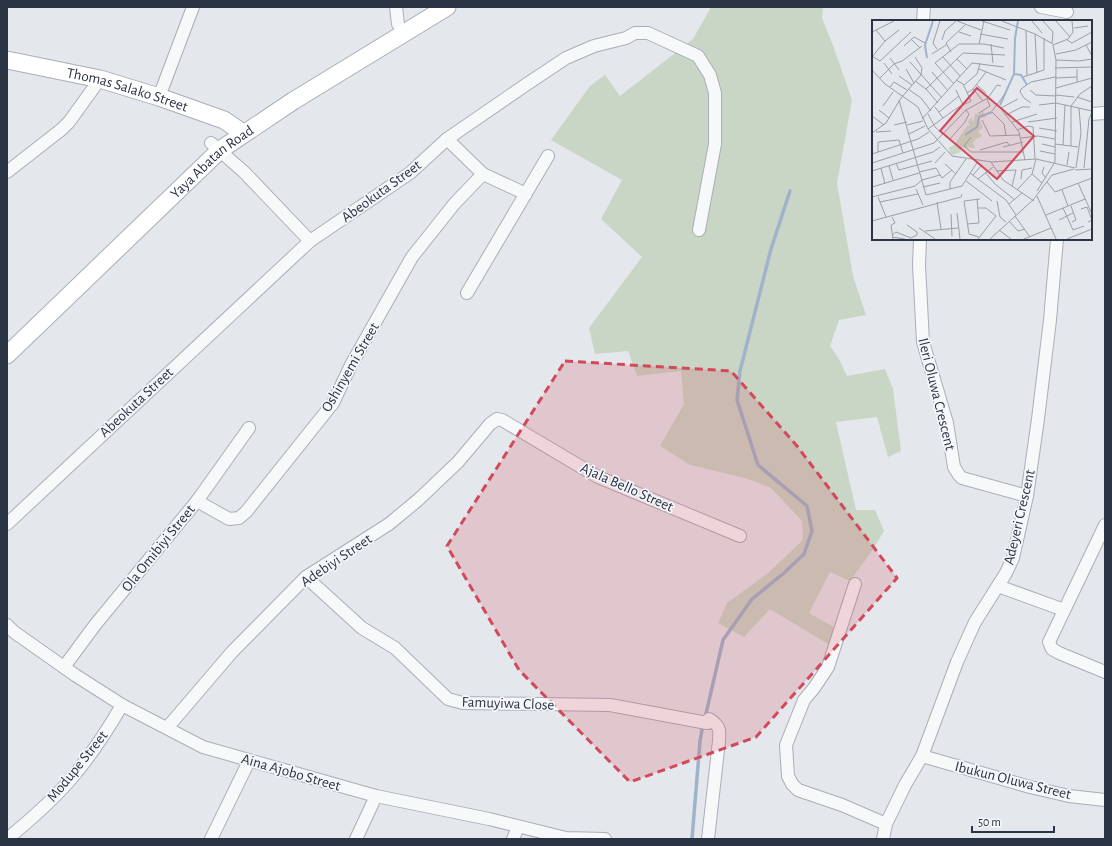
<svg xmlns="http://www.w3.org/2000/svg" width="1112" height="846" font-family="'Alegreya Sans',sans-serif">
<rect width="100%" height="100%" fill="#e4e7ec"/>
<polygon fill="#c9d6c5" points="711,7 823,7 822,18 834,48 852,100 837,183 853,276 866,315 839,320 830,346 839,359 847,376 885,369 893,389 901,451 888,457 877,417 836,422 856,510 875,510 884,531 872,551 850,581 830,572 809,613 841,631 833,647 770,609 744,637 718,623 727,603 768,573 803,540 802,521 771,488 745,478 690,465 660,446 684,404 681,371 637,376 628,351 595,354 589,328 642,257 601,219 622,180 551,140 590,86 605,75 620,96 693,39"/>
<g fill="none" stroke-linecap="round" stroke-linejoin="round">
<g stroke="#9fb4cc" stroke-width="3.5">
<polyline points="705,718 723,640 752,599 784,573 804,554 812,531 807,506 758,465 737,400 740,371 771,249 790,191"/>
<polyline points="692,839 700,741 703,724"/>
</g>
<defs>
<g id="street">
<polyline points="396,7 398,24"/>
<polyline points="1041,7 1067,12"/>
<polyline points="923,21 924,7"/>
<polyline points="159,97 193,7"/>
<polyline points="1091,114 1105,113"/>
<polyline points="447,139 483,174 526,194"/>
<polyline points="211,143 244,172 310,241"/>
<polyline points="7,172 62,129 69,122 100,79"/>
<polyline points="920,239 919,265 923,342 947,423 954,467 959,475 962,478 1027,496"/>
<polyline points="467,293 548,156"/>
<polyline points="197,501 229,519 239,518 246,512 333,403 351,365 412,257 455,203 483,174"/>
<polyline points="7,524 310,241 410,173 447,139 524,86 566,58 594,46 626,38 635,33 648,33 698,56 710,75 715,93 715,144 699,230"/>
<polyline points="1105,525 1049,642 1052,649 1059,653 1105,672"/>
<path d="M 306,577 L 362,628 L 395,648 L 448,699 L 463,703 L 610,705 L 707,723 L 709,719 C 720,726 720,729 719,741 L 708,839"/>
<polyline points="855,584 828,667 814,688 804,700 786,745 788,776 792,784 798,790 842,805 886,824"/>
<polyline points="998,586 1064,610"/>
<polyline points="7,625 14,632 75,675 122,705 203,747 376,796 489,819 566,838 605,839"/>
<polyline points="64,667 95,625 197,501 249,428"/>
<polyline points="167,728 232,652 306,577 389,524 418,500 458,462 490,424 497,419 502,420 598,477 740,536"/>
<polyline points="922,756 1030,787 1069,796 1105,800"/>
<path d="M 7,839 C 29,821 51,802 70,780 C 90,757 107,731 122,705"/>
<polyline points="211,839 249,761"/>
<polyline points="356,839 376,796"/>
<polyline points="513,839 518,827"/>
<polyline points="883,839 886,824 905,785 922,756 957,662 975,622 1006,573 1013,558 1027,496 1038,419 1050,320 1057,239"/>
</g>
<g id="secondary">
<path id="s1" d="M 7,60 L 100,79 L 159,97 L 224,120 L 243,133"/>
<path id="s2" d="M 7,355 L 220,150 L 293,101 L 447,7"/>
</g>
</defs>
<use href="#street" stroke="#a9aeb7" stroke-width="14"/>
<use href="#secondary" stroke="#a9aeb7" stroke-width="19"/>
<use href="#street" stroke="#f7f8fa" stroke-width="12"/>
<use href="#secondary" stroke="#fff" stroke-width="17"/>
</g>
<path fill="#d1495b" fill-opacity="0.2" stroke="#d1495b" stroke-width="3" stroke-dasharray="8 5" stroke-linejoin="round" d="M 565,361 L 731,371 L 797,446 L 897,578 L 756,737 L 630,782 L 519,670 L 447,546 Z"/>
<g text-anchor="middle" stroke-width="3.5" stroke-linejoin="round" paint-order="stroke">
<g font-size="15" fill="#2b3445" stroke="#f4f6f9">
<text dy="5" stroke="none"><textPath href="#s1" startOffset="124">Thomas Salako Street</textPath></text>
<text dy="5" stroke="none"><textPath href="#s2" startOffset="282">Yaya Abatan Road</textPath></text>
<text transform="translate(381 191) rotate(-36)" y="5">Abeokuta Street</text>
<text transform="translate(350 367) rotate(-60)" y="5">Oshinyemi Street</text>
<text transform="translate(937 394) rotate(76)" y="5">Ileri Oluwa Crescent</text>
<text transform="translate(136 402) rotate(-43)" y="5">Abeokuta Street</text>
<text transform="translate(627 487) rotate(24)" y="5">Ajala Bello Street</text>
<text transform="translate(1019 517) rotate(-77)" y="5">Adeyeri Crescent</text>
<text transform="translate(158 548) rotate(-51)" y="5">Ola Omibiyi Street</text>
<text transform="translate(336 560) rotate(-34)" y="5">Adebiyi Street</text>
<text transform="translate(508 703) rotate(2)" y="5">Famuyiwa Close</text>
<text transform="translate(77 766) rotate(-51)" y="5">Modupe Street</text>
<text transform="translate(291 772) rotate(16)" y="5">Aina Ajobo Street</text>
<text transform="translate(1013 780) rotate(14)" y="5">Ibukun Oluwa Street</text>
</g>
</g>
<g transform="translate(872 20)">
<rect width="220" height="220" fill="#e4e7ec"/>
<path d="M 110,90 L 115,97 L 107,98 L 111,108 L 106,111 L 110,116 L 104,119 L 101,123 L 103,128 L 92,127 L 88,129 L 89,132 L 80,135 L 77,132 L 78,130 L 76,128 L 82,125 L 95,106 L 98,106 L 96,102 L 99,97 L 101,102 L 103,94 L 110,93 Z" fill="#c9d6c5"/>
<path fill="none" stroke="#9fb4cc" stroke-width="2" d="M 55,38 L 53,25 L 61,1M 142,54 L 149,55 L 155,65M 128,85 L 142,54 L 143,18 L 146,1M 93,115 L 105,107 L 107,97 L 120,92"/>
<path fill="none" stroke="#9a9fa9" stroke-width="1" d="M 85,1 L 109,10M 110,1 L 138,10M 130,1 L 163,14 L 181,24M 160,1 L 170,13M 171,1 L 181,12 L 180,23M 184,1 L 198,17M 202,8 L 216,6M 4,10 L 13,21M 154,10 L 155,56M 0,12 L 22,1M 87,12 L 99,16M 108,14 L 136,19M 163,14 L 165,53M 39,19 L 48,28M 70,20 L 73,11 L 84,1M 195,20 L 200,23 L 220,12M 107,24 L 112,1M 119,24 L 121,43M 214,25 L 220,36M 32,26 L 42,17 L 53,23M 65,29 L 61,23 L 68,1M 79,32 L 74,23 L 93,5M 60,34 L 74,25M 184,34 L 204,30 L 220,22M 0,36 L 8,41 L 39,12M 0,37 L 13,21 L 27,10M 43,37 L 50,48 L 49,55M 71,37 L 88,56M 18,38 L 27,50M 85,39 L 95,49M 184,40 L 207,41 L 220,39M 38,42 L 70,78M 12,43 L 20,54M 183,48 L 220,47M 34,49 L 42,63M 107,49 L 134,60M 205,49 L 205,62M 0,50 L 13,64 L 46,87 L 56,109 L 80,136 L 120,142 L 164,139 L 203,148M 60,52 L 76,71M 27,56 L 40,65M 151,57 L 172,50 L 172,18M 8,58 L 22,44 L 30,41 L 50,26M 183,58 L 205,57M 43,61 L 54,69 L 66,83M 82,64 L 63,43 L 87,24 L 112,24 L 132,28M 92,65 L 105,54 L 108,43M 105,65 L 114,73M 18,67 L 22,62 L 35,70M 184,68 L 220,58M 36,69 L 49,78 L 59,91M 54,69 L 91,33 L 133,35M 101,69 L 114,52M 149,69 L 159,62 L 183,57M 149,69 L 148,72 L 152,78 L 159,83M 84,70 L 91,85M 158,70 L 164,75 L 184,76M 95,73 L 101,69 L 111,81M 184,75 L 202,77M 205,77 L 220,82M 27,80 L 54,175 L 90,166 L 106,141M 126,85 L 147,112 L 153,140M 167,85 L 184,83 L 220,91M 11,86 L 21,72M 63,87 L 71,98M 129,88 L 146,79M 7,90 L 17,98M 120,91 L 133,74M 67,92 L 87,76M 120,92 L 132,104 L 134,116M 107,93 L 118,86 L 115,79M 56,94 L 63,107 L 71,114M 134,95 L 150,87 L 158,87M 0,96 L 12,105M 50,99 L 100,43 L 132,47M 110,100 L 118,116 L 148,115M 140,102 L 165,94M 156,102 L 185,98M 22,105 L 35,102M 35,105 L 51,101M 167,108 L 185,111M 56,109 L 85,88 L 99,81 L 91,64 L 84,60M 145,110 L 156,106 L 161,107 L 163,139M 4,112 L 19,111M 0,113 L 14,103 L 29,78 L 49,55M 71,113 L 78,119 L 93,102 L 97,94 L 94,90M 37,114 L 53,106M 99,117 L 92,126 L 99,132 L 152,132M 149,118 L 166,116 L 183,119M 170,124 L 183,127M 183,124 L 206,127M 191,125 L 193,85M 199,126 L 199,86 L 208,74 L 220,66M 131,127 L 151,122M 108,130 L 135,122 L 137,125M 168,131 L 183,134M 6,132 L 6,122 L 27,120 L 31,133M 0,134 L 46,119 L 57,112M 119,142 L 131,160 L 162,181M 0,143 L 62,123 L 94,90 L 116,78 L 125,65 L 129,66M 24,143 L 27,150 L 60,141M 63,143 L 73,132M 73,144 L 84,154M 195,145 L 197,132M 17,146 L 21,160M 172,147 L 170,153 L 174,158M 9,148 L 13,164M 204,148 L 209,113 L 207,88M 212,148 L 217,99 L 220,92M 203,150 L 220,149M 0,151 L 61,132 L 68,127M 124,151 L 144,150 L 140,166M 47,152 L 64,148 L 70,158 L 80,150M 113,152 L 123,164 L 143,180M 98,153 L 134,180 L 144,195M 160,154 L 170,163M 101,155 L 109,146M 106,159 L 121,147M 149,159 L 150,150 L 160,148M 94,161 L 120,181M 175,162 L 183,172 L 220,158M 206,163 L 220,194M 0,167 L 47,153M 51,167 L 68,163M 44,169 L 51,185M 78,169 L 78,162 L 94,139M 145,170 L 160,154 L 164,139M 190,170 L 196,186M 165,171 L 183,142 L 184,40 L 181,25 L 196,19 L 201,12 L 200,1M 165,176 L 184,219M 0,177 L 43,166 L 50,160 L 68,155M 6,177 L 14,197M 125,181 L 128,197 L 134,202M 8,182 L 46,174M 65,182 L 69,209M 137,184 L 150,173M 199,186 L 204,200 L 200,202M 106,188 L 114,188 L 124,196 L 106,219M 191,188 L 201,210 L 212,206M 209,189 L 215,187 L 220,200 L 216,202M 85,193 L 88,219M 79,194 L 80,216M 174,195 L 213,179M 143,196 L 158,217M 20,197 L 23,203 L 19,205 L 21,219M 187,200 L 201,193M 0,201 L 89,177 L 90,174M 137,201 L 146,211 L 153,209M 95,204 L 107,203 L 105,179M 47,208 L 63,219M 127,210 L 139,219M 53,211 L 86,208M 20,215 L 24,212 L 39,218 L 45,215 L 45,212 L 35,205M 20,217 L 33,219M 107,217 L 97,214 L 92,181 L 108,179M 118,219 L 161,180 L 180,155 L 202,149M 152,219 L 179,208M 195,219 L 220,209"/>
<path fill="#d1495b" fill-opacity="0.15" stroke="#d1495b" stroke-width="2" d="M 105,68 L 162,116 L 125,159 L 68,111 Z"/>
<rect width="220" height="220" fill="none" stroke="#2b3445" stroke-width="2"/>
</g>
<rect width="1112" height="846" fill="none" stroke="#2b3445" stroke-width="16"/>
<path d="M972 826v6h82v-6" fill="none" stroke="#2b3445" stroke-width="2"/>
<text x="978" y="826" font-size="12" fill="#2b3445" stroke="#f4f6f9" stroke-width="3" paint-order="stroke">50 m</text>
</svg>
